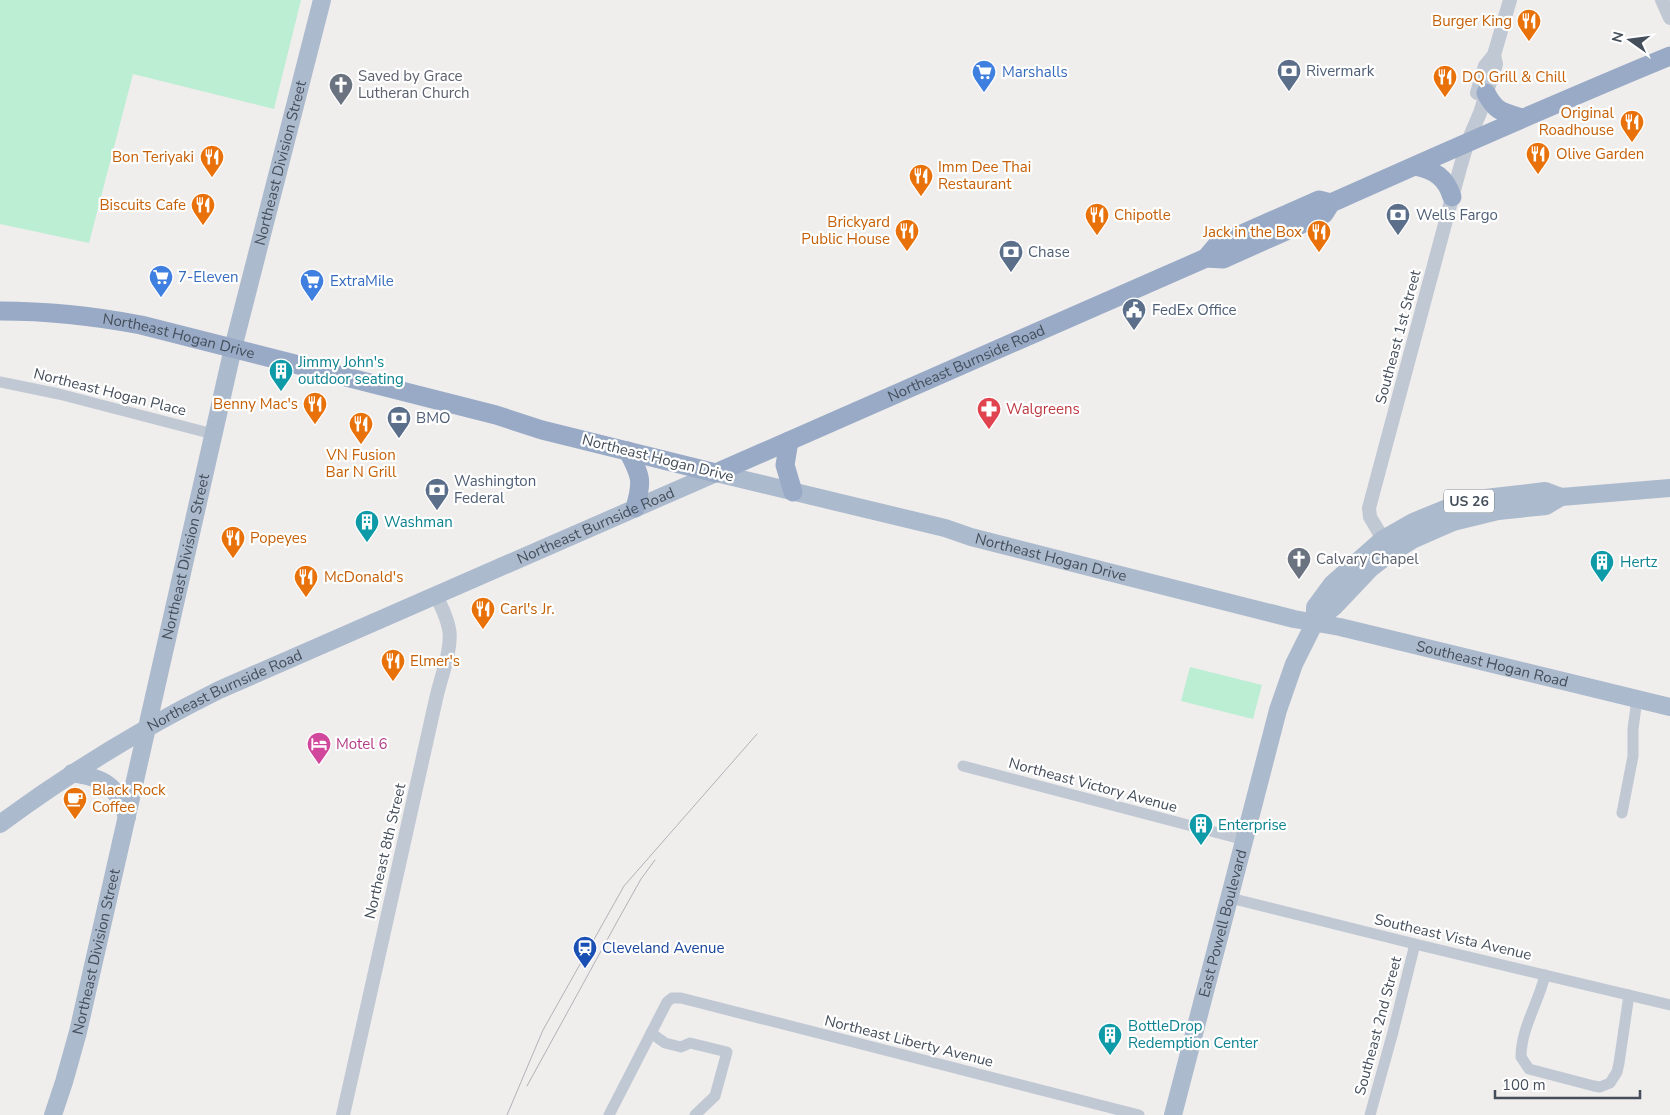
<svg xmlns="http://www.w3.org/2000/svg" width="1670" height="1115" font-family="'Nunito Sans',sans-serif">
<rect width="100%" height="100%" fill="#f0eded"/>
<g fill="#bbeed3">
<polygon points="0,0 301,0 274,109 133,74 89,243 0,224"/>
<polygon points="1190,667 1262,685 1253,719 1181,701"/>
</g>
<g fill="none" stroke-linecap="round" stroke-linejoin="round">
<g stroke="#c0c8d3" stroke-width="11">
<polyline points="0,382 59,394 213,434"/>
<polyline points="963,766 1245,840"/>
<polyline points="1622,813 1633,756 1633,729 1637,699"/>
<polyline points="1230,898 1415,944 1670,1005"/>
<path d="M 1545,975 C 1539,1002 1521,1028 1521,1057 L 1529,1069 L 1594,1086 L 1600,1087 L 1610,1083 L 1617,1072 L 1619,1063 L 1629,995"/>
<polyline points="651,1033 665,1043 681,1047 690,1043 727,1052 715,1096 695,1115"/>
<polyline points="609,1115 667,1002 672,998 681,998 1139,1115"/>
<polyline points="1370,1115 1393,1032 1415,944"/>
</g>
<g stroke="#c0c8d3" stroke-width="14">
<polyline points="1662,0 1670,18"/>
<polyline points="1477,93 1485,66 1494,55 1510,0"/>
<polyline points="1383,539 1370,517 1369,508 1460,168 1468,141 1480,113 1496,64 1494,55"/>
<path d="M 343,1115 L 436,699 C 440,680 453,647 449,629 C 447,617 441,606 436,595"/>
</g>
<g stroke="#acbacd" stroke-width="18">
<polyline points="1315,622 1315,607 1332,584 1383,539 1413,522 1447,508 1485,498 1545,491 1561,497 1670,488"/>
<path d="M 72,773 C 105,778 117,785 127,817"/>
<path id="s1" d="M 0,824 C 69,773 142,728 219,690 L 716,473 L 945,528 L 971,537 L 1294,619 L 1340,627 L 1670,707"/>
<path id="s2" d="M 53,1115 L 64,1082 L 78,1032 L 233,348 L 322,0"/>
<path id="s3" d="M 1173,1115 L 1278,710 L 1294,664 L 1315,622 L 1334,607 L 1370,569 L 1388,555 L 1412,540 L 1453,522 L 1498,511 L 1546,506 L 1561,497"/>
</g>
<g stroke="#98aac5" stroke-width="19">
<path d="M 1486,93 C 1496,112 1502,112 1522,118"/>
<path d="M 1415,166 C 1434,170 1446,177 1452,197"/>
<polyline points="1206,258 1217,245 1319,200 1331,203"/>
<path id="s4" d="M 0,311 C 48,311 94,316 141,325 L 496,415 L 542,430 L 716,473 L 1206,258 L 1223,259 L 1324,214 L 1331,203 C 1443,153 1556,103 1670,56"/>
<polyline points="789,441 785,465 793,492"/>
<path d="M 628,451 C 641,476 643,481 635,508"/>
</g>
<g stroke="#afb2b8" stroke-width="1">
<polyline points="527,1086 618,920 641,879 655,860"/>
<polyline points="507,1115 543,1030 624,886 757,734"/>
</g>
</g>
<defs>
<symbol id="restaurant-pin" viewBox="-11 -11 22 30"><path d="M0 17L-7.5 6A9.5 9.5 0 1 1 7.5 6Z" fill="#e8710a" stroke="#fff"/><path d="M-5-6h1v4h1v-4h1v4h1v-4h1v5L-1.5 .5V6h-2V.5L-5-1ZM5-6V6H3V1.5H1.5Q1.5-4 5-6Z" fill="#fff"/></symbol>
<symbol id="bank-pin" viewBox="-11 -11 22 30"><path d="M0 17L-7.5 6A9.5 9.5 0 1 1 7.5 6Z" fill="#5c6f8a" stroke="#fff"/><path d="M-6-4H6V4H-6ZM0-2.3a2.3 2.3 0 1 0 0 4.6a2.3 2.3 0 1 0 0-4.6Z" fill="#fff"/></symbol>
<symbol id="supermarket-pin" viewBox="-11 -11 22 30"><path d="M0 17L-7.5 6A9.5 9.5 0 1 1 7.5 6Z" fill="#3f7fe0" stroke="#fff"/><path d="M-6-5.5h2.5l.6 2H6L4.5 2H-2.5L-4.4-4H-6ZM-1.5 3.2a1.3 1.3 0 1 0 .1 0ZM3 3.2a1.3 1.3 0 1 0 .1 0Z" fill="#fff"/></symbol>
<symbol id="church-pin" viewBox="-11 -11 22 30"><path d="M0 17L-7.5 6A9.5 9.5 0 1 1 7.5 6Z" fill="#6b7280" stroke="#fff"/><path d="M-1.2-6h2.4v3.5h3.3v2.4h-3.3V6h-2.4V-.1h-3.3v-2.4h3.3Z" fill="#fff"/></symbol>
<symbol id="civic-pin" viewBox="-11 -11 22 30"><path d="M0 17L-7.5 6A9.5 9.5 0 1 1 7.5 6Z" fill="#5c6f8a" stroke="#fff"/><path d="M-.6-6.5H3V-4.5H.6V-3L4-1V1h2V6H-6V1h2V-1L-.6-3ZM-1.2 2.5V6h2.4V2.5Z" fill="#fff"/></symbol>
<symbol id="building-pin" viewBox="-11 -11 22 30"><path d="M0 17L-7.5 6A9.5 9.5 0 1 1 7.5 6Z" fill="#0f9aa8" stroke="#fff"/><path d="M-4-6H4V6H1V3H-1V6H-4ZM-2.5-4.3h1.7v1.8h-1.7ZM.8-4.3h1.7v1.8H.8ZM-2.5-1h1.7V.8h-1.7ZM.8-1h1.7V.8H.8Z" fill="#fff"/></symbol>
<symbol id="pharmacy-pin" viewBox="-11 -11 22 30"><path d="M0 17L-7.5 6A9.5 9.5 0 1 1 7.5 6Z" fill="#e0444e" stroke="#fff"/><path d="M-2-6h4v4h4v4h-4v4h-4v-4h-4v-4h4Z" fill="#fff"/></symbol>
<symbol id="hotel-pin" viewBox="-11 -11 22 30"><path d="M0 17L-7.5 6A9.5 9.5 0 1 1 7.5 6Z" fill="#d1479c" stroke="#fff"/><path d="M-6-4.5h1.5V1H6V5H4.5V3h-9V5H-6ZM-4 0a1.8 1.8 0 1 1 3.6 0ZM.5 0V-2.5h3Q6-2.5 6 0Z" fill="#fff"/></symbol>
<symbol id="cafe-pin" viewBox="-11 -11 22 30"><path d="M0 17L-7.5 6A9.5 9.5 0 1 1 7.5 6Z" fill="#e8710a" stroke="#fff"/><path d="M-5.5-4.5H6V0H3Q3 3.5 0 3.5H-2.5Q-5.5 3.5-5.5 0ZM3-3.2v2h1.7v-2ZM-6 4.5H4V6H-6Z" fill="#fff"/></symbol>
<symbol id="station-pin" viewBox="-11 -11 22 30"><path d="M0 17L-7.5 6A9.5 9.5 0 1 1 7.5 6Z" fill="#1a4fb4" stroke="#fff"/><path d="M-3-6H3Q5-6 5-4V2Q5 4 3 4L4.5 6H3L1.5 4h-3L-3 6H-4.5L-3 4Q-5 4-5 2V-4Q-5-6-3-6ZM-3.5-4v3h7v-3ZM-3.5 1v1.5H-2V1ZM2 1v1.5H3.5V1Z" fill="#fff"/></symbol>
</defs>
<g fill-rule="evenodd">
<use href="#restaurant-pin" x="1515" y="7" width="28" height="38"/>
<use href="#bank-pin" x="1275" y="57" width="28" height="38"/>
<use href="#supermarket-pin" x="970" y="58" width="28" height="38"/>
<use href="#restaurant-pin" x="1431" y="63" width="28" height="38"/>
<use href="#church-pin" x="327" y="71" width="28" height="38"/>
<use href="#restaurant-pin" x="1618" y="108" width="28" height="38"/>
<use href="#restaurant-pin" x="1524" y="140" width="28" height="38"/>
<use href="#restaurant-pin" x="198" y="143" width="28" height="38"/>
<use href="#restaurant-pin" x="907" y="162" width="28" height="38"/>
<use href="#restaurant-pin" x="189" y="191" width="28" height="38"/>
<use href="#restaurant-pin" x="1083" y="201" width="28" height="38"/>
<use href="#bank-pin" x="1384" y="201" width="28" height="38"/>
<use href="#restaurant-pin" x="893" y="217" width="28" height="38"/>
<use href="#restaurant-pin" x="1305" y="218" width="28" height="38"/>
<use href="#bank-pin" x="997" y="238" width="28" height="38"/>
<use href="#supermarket-pin" x="147" y="263" width="28" height="38"/>
<use href="#supermarket-pin" x="298" y="267" width="28" height="38"/>
<use href="#civic-pin" x="1120" y="296" width="28" height="38"/>
<use href="#building-pin" x="267" y="357" width="28" height="38"/>
<use href="#restaurant-pin" x="301" y="390" width="28" height="38"/>
<use href="#pharmacy-pin" x="975" y="395" width="28" height="38"/>
<use href="#bank-pin" x="385" y="404" width="28" height="38"/>
<use href="#restaurant-pin" x="347" y="410" width="28" height="38"/>
<use href="#bank-pin" x="423" y="476" width="28" height="38"/>
<use href="#building-pin" x="353" y="508" width="28" height="38"/>
<use href="#restaurant-pin" x="219" y="524" width="28" height="38"/>
<use href="#church-pin" x="1285" y="545" width="28" height="38"/>
<use href="#building-pin" x="1588" y="548" width="28" height="38"/>
<use href="#restaurant-pin" x="292" y="563" width="28" height="38"/>
<use href="#restaurant-pin" x="469" y="595" width="28" height="38"/>
<use href="#restaurant-pin" x="379" y="647" width="28" height="38"/>
<use href="#hotel-pin" x="305" y="730" width="28" height="38"/>
<use href="#cafe-pin" x="61" y="785" width="28" height="38"/>
<use href="#building-pin" x="1187" y="811" width="28" height="38"/>
<use href="#station-pin" x="571" y="934" width="28" height="38"/>
<use href="#building-pin" x="1096" y="1021" width="28" height="38"/>
</g>
<g text-anchor="middle" stroke-width="4.5" stroke-linejoin="round" paint-order="stroke">
<rect fill="#fff" stroke="#7d848c" stroke-width="1" x="1444" y="489.5" width="50" height="23" rx="4"/>
<g font-size="14" font-weight="bold" fill="#454f5b">
<text x="1469" y="506">US 26</text>
</g>
<g font-size="15" fill="#c56008" stroke="#fff" text-anchor="start">
<text x="1512" y="26" text-anchor="end">Burger King</text>
<text x="1462" y="82">DQ Grill &amp; Chill</text>
<text x="1614" y="118" text-anchor="end">Original<tspan x="1614" dy="17">Roadhouse</tspan></text>
<text x="1556" y="159">Olive Garden</text>
<text x="194" y="162" text-anchor="end">Bon Teriyaki</text>
<text x="938" y="172">Imm Dee Thai<tspan x="938" dy="17">Restaurant</tspan></text>
<text x="186" y="210" text-anchor="end">Biscuits Cafe</text>
<text x="1114" y="220">Chipotle</text>
<text x="890" y="227" text-anchor="end">Brickyard<tspan x="890" dy="17">Public House</tspan></text>
<text x="1302" y="237" text-anchor="end">Jack in the Box</text>
<text x="298" y="409" text-anchor="end">Benny Mac's</text>
<text x="361" y="460" text-anchor="middle">VN Fusion<tspan x="361" dy="17">Bar N Grill</tspan></text>
<text x="250" y="543">Popeyes</text>
<text x="324" y="582">McDonald's</text>
<text x="500" y="614">Carl's Jr.</text>
<text x="410" y="666">Elmer's</text>
<text x="92" y="795">Black Rock<tspan x="92" dy="17">Coffee</tspan></text>
</g>
<g font-size="15" fill="#4e5e75" stroke="#fff" text-anchor="start">
<text x="1306" y="76">Rivermark</text>
<text x="1416" y="220">Wells Fargo</text>
<text x="1028" y="257">Chase</text>
<text x="1152" y="315">FedEx Office</text>
<text x="416" y="423">BMO</text>
<text x="454" y="486">Washington<tspan x="454" dy="17">Federal</tspan></text>
</g>
<g font-size="15" fill="#366cbe" stroke="#fff" text-anchor="start">
<text x="1002" y="77">Marshalls</text>
<text x="178" y="282">7-Eleven</text>
<text x="330" y="286">ExtraMile</text>
</g>
<g font-size="15" fill="#5b616d" stroke="#fff" text-anchor="start">
<text x="358" y="81">Saved by Grace<tspan x="358" dy="17">Lutheran Church</tspan></text>
<text x="1316" y="564">Calvary Chapel</text>
</g>
<g font-size="15" fill="#454f5b" stroke="#fff">
<text dy="5" stroke="none"><textPath href="#s2" startOffset="979">Northeast Division Street</textPath></text>
<text dy="5" stroke="none"><textPath href="#s4" startOffset="181">Northeast Hogan Drive</textPath></text>
<text transform="translate(1398 337) rotate(-75)" y="5">Southeast 1st Street</text>
<text dy="5" stroke="none"><textPath href="#s4" startOffset="1009">Northeast Burnside Road</textPath></text>
<text transform="translate(110 392) rotate(14)" y="5">Northeast Hogan Place</text>
<text transform="translate(658 458) rotate(14)" y="5">Northeast Hogan Drive</text>
<text dy="5" stroke="none"><textPath href="#s1" startOffset="668">Northeast Burnside Road</textPath></text>
<text dy="5" stroke="none"><textPath href="#s2" startOffset="574">Northeast Division Street</textPath></text>
<text dy="5" stroke="none"><textPath href="#s1" startOffset="1145">Northeast Hogan Drive</textPath></text>
<text dy="5" stroke="none"><textPath href="#s1" startOffset="1599">Southeast Hogan Road</textPath></text>
<text dy="5" stroke="none"><textPath href="#s1" startOffset="262">Northeast Burnside Road</textPath></text>
<text transform="translate(1093 785) rotate(15)" y="5">Northeast Victory Avenue</text>
<text transform="translate(385 851) rotate(-77)" y="5">Northeast 8th Street</text>
<text dy="5" stroke="none"><textPath href="#s3" startOffset="198">East Powell Boulevard</textPath></text>
<text transform="translate(1453 937) rotate(13)" y="5">Southeast Vista Avenue</text>
<text dy="5" stroke="none"><textPath href="#s2" startOffset="169">Northeast Division Street</textPath></text>
<text transform="translate(1378 1026) rotate(-75)" y="5">Southeast 2nd Street</text>
<text transform="translate(909 1041) rotate(14)" y="5">Northeast Liberty Avenue</text>
</g>
<g font-size="15" fill="#0d838f" stroke="#fff" text-anchor="start">
<text x="298" y="367">Jimmy John's<tspan x="298" dy="17">outdoor seating</tspan></text>
<text x="384" y="527">Washman</text>
<text x="1620" y="567">Hertz</text>
<text x="1218" y="830">Enterprise</text>
<text x="1128" y="1031">BottleDrop<tspan x="1128" dy="17">Redemption Center</tspan></text>
</g>
<g font-size="15" fill="#be3a42" stroke="#fff" text-anchor="start">
<text x="1006" y="414">Walgreens</text>
</g>
<g font-size="15" fill="#b23c85" stroke="#fff" text-anchor="start">
<text x="336" y="749">Motel 6</text>
</g>
<g font-size="15" fill="#164399" stroke="#fff" text-anchor="start">
<text x="602" y="953">Cleveland Avenue</text>
</g>
</g>
<g transform="translate(1630 40) rotate(284)" stroke="#ffffff" stroke-width="4" paint-order="stroke">
<path d="M0-4L9 19L0 12L-9 19Z" fill="#454f5b"/>
<text y="-8" font-size="14" font-weight="bold" text-anchor="middle" fill="#454f5b">N</text>
</g>
<path d="M1495 1090v8h145v-8" fill="none" stroke="#454f5b" stroke-width="2.5"/>
<text x="1502" y="1090" font-size="15" fill="#454f5b" stroke="#ffffff" stroke-width="4" paint-order="stroke">100 m</text>
</svg>
